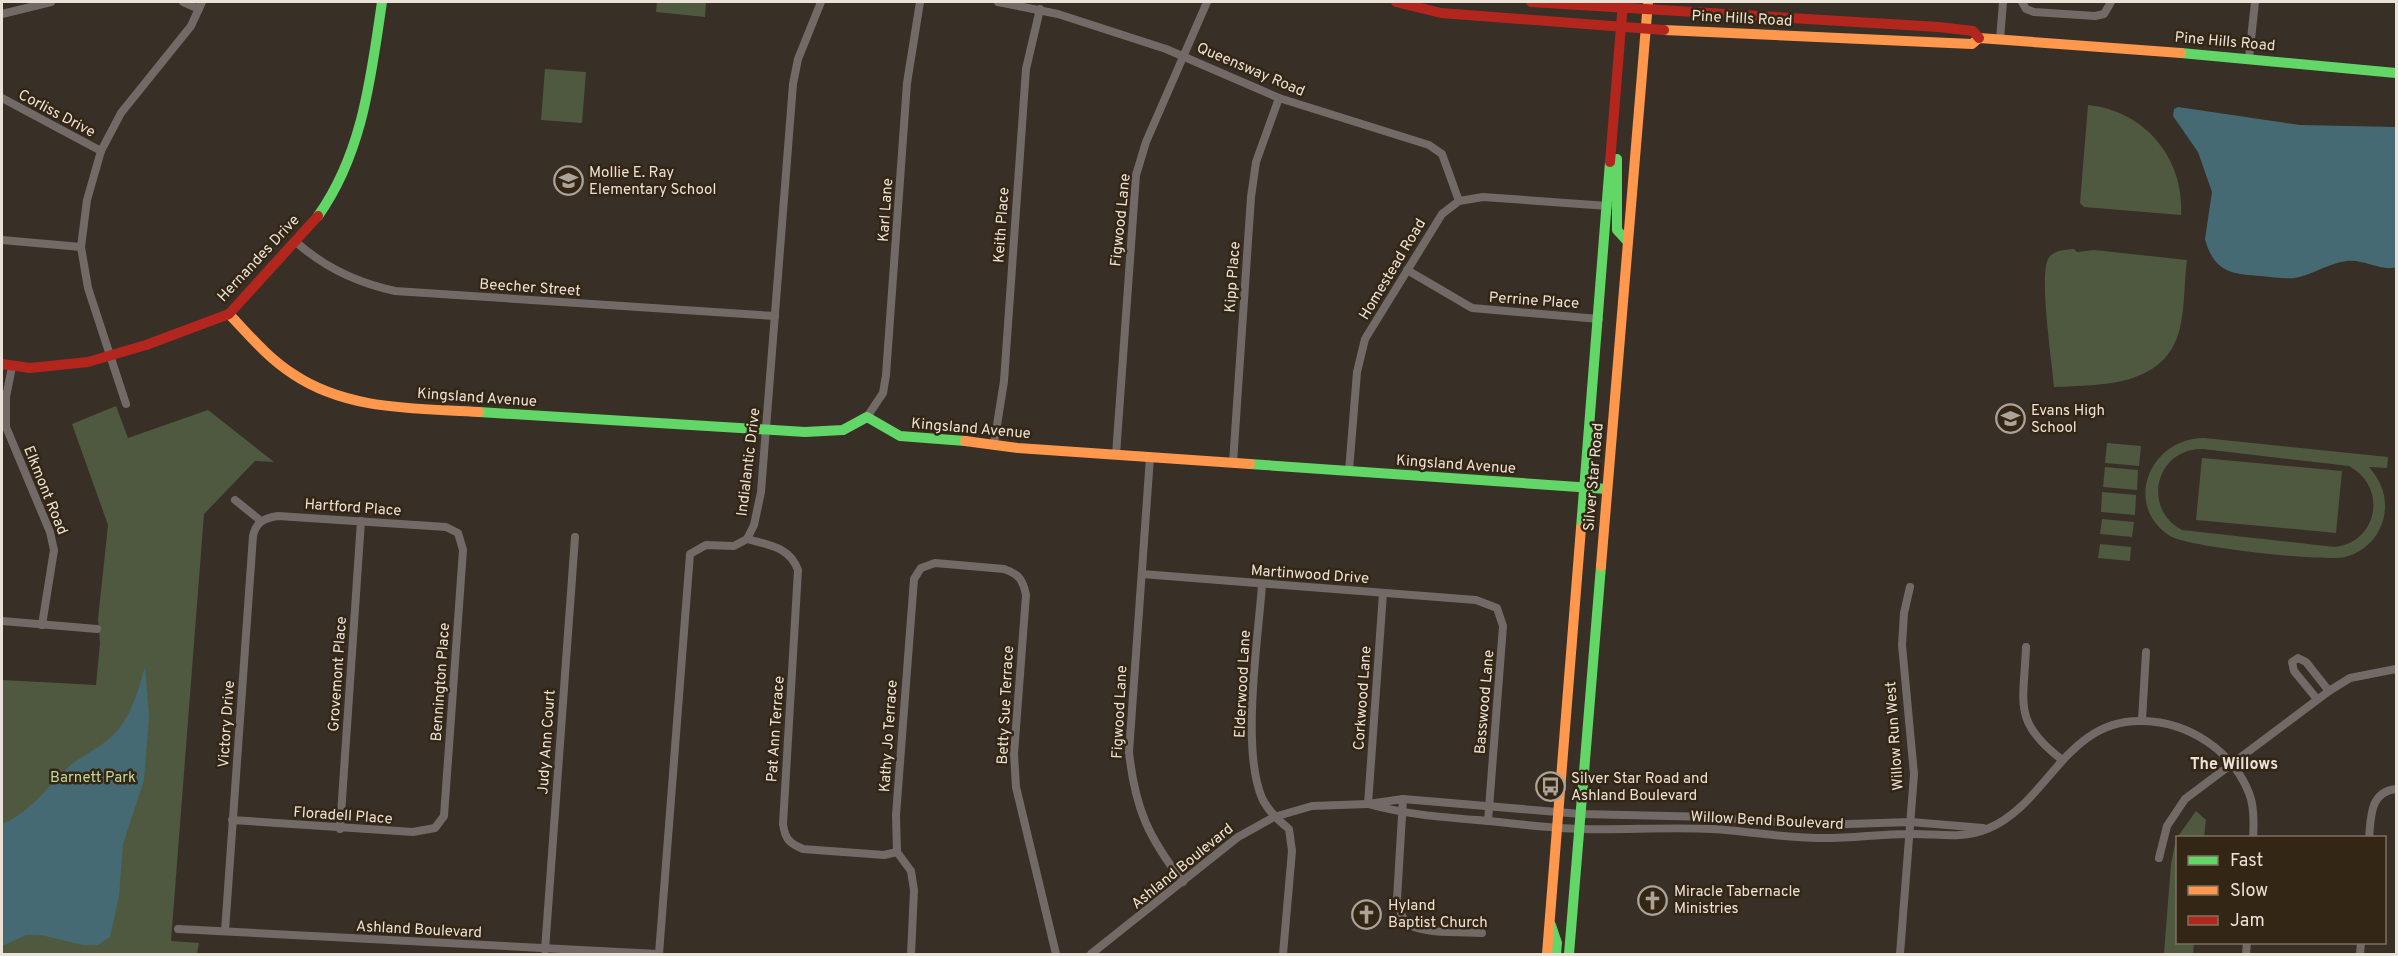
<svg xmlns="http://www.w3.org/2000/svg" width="2398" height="956" font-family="Overpass,sans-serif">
<rect width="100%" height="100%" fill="#382f26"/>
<g fill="#4f5940" fill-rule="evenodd">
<polygon points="657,2 706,2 705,17 656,12"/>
<polygon points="545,69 586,72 582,123 541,120"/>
<path d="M 2088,105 C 2145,111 2184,158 2181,215 L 2084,207 L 2080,203 Z"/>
<path d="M 2074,249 L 2077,252 L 2094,250 L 2187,260 C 2184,282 2185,306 2180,328 C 2166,387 2102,385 2054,387 C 2052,361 2039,278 2048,259 C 2053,250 2065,250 2074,249 Z"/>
<polygon points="116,406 128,438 208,410 274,462 255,461 204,514 171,941 199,943 197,954 2,954 2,680 96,685 100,643 98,619 108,525 72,424"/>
<path d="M 2204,438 L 2388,457 L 2387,468 L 2369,467 C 2386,486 2391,511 2377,534 C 2370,545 2358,554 2345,557 C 2323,562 2187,547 2170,536 C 2122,505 2150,438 2204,438 ZM 2203,449 L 2349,466 C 2388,487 2378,542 2335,547 L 2182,530 C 2141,508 2156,448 2203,449 Z"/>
<polygon points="2107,443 2141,446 2139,466 2105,463"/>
<polygon points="2202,458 2342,471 2336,533 2196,520"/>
<polygon points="2105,467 2138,470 2137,490 2103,487"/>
<polygon points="2102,492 2136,495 2135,515 2101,512"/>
<polygon points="2102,519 2134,522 2132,537 2100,534"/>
<polygon points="2100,544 2131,547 2130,561 2098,558"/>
<polygon points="2196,811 2206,820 2204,837 2178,838 2178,942 2194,943 2193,954 2164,954 2171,864 2176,839"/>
</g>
<g fill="#456a74">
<path d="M 2178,107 L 2300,125 L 2396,127 L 2396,267 C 2383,272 2364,259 2347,261 C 2328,263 2311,276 2294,278 C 2283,279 2272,277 2261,276 C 2231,274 2214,272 2205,239 L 2212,192 L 2198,152 L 2173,116 L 2174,109 Z"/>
<path d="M 145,667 L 149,716 L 144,780 L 123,844 L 119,896 L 110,937 L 98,945 L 83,945 L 41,935 L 26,935 L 2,946 L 2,824 C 32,812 48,785 72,764 C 87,753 105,745 117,731 C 132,714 139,688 145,667 Z"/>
</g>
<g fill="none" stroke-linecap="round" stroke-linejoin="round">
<g stroke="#716a67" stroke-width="8">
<polyline points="183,2 199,9"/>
<polyline points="998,2 1058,14 1166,49 1279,98 1429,145 1442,154 1459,201"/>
<polyline points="2022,2 2026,9 2034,12 2095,16 2104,14 2111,2"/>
<polyline points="2,14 51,2"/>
<polyline points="2000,39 2003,2"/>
<polyline points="2249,58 2255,2"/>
<polyline points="2,98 101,151"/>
<polyline points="2,240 81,247"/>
<path d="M 296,242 C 324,267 358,283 395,291 L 775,316"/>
<polyline points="1407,270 1472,308 1599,319"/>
<polyline points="12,367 6,397 6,427 50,532 54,550 42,625"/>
<polyline points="126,404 88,288 81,247 87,200 101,151 121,113 191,26 202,2"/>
<polyline points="867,417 883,393 886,375 907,83 920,2"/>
<polyline points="994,444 1004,381 1026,69 1040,9"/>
<polyline points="1116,455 1136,175 1146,142 1207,2"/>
<path d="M 1150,457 L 1129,752 C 1135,808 1148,837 1183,882"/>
<polyline points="1233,463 1251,197 1256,162 1279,98"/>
<polyline points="1349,471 1357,372 1365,339 1442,214 1459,201 1483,197 1608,206"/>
<polyline points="235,500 261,521"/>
<path d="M 747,539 C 769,545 790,547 798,570 L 783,824 C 785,839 789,843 803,849 L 884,855 L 897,852"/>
<polyline points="1142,574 1476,600 1497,608 1503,626 1488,821"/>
<path d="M 1262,585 C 1258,640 1241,749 1262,798 C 1268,811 1278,820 1289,829 L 1292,851 L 1283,954"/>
<polyline points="2,621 97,629"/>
<path d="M 2026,647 C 2024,703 2012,721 2061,759"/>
<polyline points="2317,699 2294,671 2292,662 2298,658 2306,662 2329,691"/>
<polyline points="2142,720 2146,652"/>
<path d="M 1403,799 L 1397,899 C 1399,908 1401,919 1410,925 C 1424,934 1464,932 1482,933"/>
<path d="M 1368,804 C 1404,814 1439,817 1477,820 C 1512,823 1547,828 1582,829 C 1625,830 1669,827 1712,829 C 1748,831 1783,838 1818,838 C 1848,839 1878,834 1908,834 C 1936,833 1960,840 1987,829 C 2048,805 2065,718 2143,721 C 2188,722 2232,750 2249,793 C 2254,805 2254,824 2253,838"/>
<polyline points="1368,804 1383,593"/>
<polyline points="340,829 361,521"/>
<path d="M 2369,838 C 2371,816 2370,792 2396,789"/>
<polyline points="2159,858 2167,826 2185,799 2329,691 2350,678 2396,669"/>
<polyline points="178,929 658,954"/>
<path d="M 225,931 L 253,536 C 256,522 264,518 278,516 L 446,527 L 458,533 L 463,550 L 444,816 L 435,828 L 413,832 L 232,820"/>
<polyline points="545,950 575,537"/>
<polyline points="659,954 690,554 706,545 734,546 747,539 754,525 761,492 793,84 798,59 821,2"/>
<path d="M 911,954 L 914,890 L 911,871 L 897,852 L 896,815 L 914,579 L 921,568 L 935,563 L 1004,569 C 1019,574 1023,580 1026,595 L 1014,754 L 1016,787 L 1056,954"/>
<polyline points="1091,954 1238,837 1274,817 1312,806 1368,804 1403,799 1581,814 1712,817 1817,825 1911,822 1983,828"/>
<polyline points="1900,954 1914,774 1902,645 1904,613 1910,587"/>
<polyline points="2246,954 2247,942"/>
<polyline points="2360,954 2361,942"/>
</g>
<g stroke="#63d668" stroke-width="10">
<polyline points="2181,53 2396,73"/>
<polyline points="1617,159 1617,230 1627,241"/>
<path d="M 318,216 C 363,153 371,76 382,2"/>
<polyline points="479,412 805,432 843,430 867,417 900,436 965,441"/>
<polyline points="1250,464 1607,489"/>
<polyline points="1581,528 1610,162"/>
<polyline points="1551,925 1557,943 1556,954"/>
<polyline points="1569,954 1601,566"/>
</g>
<g stroke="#ff974d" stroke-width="10">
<polyline points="1664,30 1972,44 1979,38 2181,53"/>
<path d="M 229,314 C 249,335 268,358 293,374 C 348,411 416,408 479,412"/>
<polyline points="965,441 1018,448 1250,464"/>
<polyline points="1601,566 1648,2"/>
<polyline points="1547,954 1581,528"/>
</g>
<g stroke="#b3261e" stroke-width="10">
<polyline points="1396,2 1441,13 1664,30"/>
<polyline points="1531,2 1939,27 1973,31 1979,38"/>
<polyline points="1610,162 1623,2"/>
<polyline points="2,364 30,368 88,362 146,345 229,314 318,216"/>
</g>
</g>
<defs>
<symbol id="school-ring" viewBox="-11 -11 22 22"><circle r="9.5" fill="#342615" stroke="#aca399" stroke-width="1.5"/><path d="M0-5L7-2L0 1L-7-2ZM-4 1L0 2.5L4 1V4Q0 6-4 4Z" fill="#aca399"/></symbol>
<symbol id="bus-ring" viewBox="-11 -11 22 22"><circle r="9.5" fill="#342615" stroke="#aca399" stroke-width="1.5"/><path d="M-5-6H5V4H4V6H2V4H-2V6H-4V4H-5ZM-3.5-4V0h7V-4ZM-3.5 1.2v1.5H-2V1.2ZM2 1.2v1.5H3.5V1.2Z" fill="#aca399"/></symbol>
<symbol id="church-ring" viewBox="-11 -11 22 22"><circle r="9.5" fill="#342615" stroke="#aca399" stroke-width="1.5"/><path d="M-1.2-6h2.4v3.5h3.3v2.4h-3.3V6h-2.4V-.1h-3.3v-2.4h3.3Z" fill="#aca399"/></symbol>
</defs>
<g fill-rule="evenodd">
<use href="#school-ring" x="552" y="164" width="33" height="33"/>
<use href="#school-ring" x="1994" y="402" width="33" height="33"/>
<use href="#bus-ring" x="1534" y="770" width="33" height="33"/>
<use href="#church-ring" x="1636" y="884" width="33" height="33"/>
<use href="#church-ring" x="1350" y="898" width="33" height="33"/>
</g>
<g text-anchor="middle" stroke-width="5" stroke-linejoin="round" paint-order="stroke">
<g font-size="15" fill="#ebe2d7" stroke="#342615">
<text transform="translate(1742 18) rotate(3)" y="5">Pine Hills Road</text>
<text transform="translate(2225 41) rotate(5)" y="5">Pine Hills Road</text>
<text transform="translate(1251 69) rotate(23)" y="5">Queensway Road</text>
<text transform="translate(57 113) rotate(28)" y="5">Corliss Drive</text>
<text transform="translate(885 210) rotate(-86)" y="5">Karl Lane</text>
<text transform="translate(1120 220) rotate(-84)" y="5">Figwood Lane</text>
<text transform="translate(1001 225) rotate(-86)" y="5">Keith Place</text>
<text transform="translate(258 258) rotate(-47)" y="5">Hernandes Drive</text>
<text transform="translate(1392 269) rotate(-59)" y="5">Homestead Road</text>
<text transform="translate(1232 277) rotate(-86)" y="5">Kipp Place</text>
<text transform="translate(530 287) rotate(4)" y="5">Beecher Street</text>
<text transform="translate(1534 300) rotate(4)" y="5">Perrine Place</text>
<text transform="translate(477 397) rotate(4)" y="5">Kingsland Avenue</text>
<text transform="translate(971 428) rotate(5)" y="5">Kingsland Avenue</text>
<text transform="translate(748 462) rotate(-83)" y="5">Indialantic Drive</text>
<text transform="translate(1456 464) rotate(4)" y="5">Kingsland Avenue</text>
<text transform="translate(1593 477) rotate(-85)" y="5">Silver Star Road</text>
<text transform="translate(46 490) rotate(68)" y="5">Elkmont Road</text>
<text transform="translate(353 507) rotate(4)" y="5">Hartford Place</text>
<text transform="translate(1310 574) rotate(4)" y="5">Martinwood Drive</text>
<text transform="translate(337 674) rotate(-86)" y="5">Grovemont Place</text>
<text transform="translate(440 682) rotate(-86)" y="5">Bennington Place</text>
<text transform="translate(1242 684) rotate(-87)" y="5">Elderwood Lane</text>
<text transform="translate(1362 698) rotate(-86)" y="5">Corkwood Lane</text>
<text transform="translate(1484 702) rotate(-85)" y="5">Basswood Lane</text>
<text transform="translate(1005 705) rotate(-87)" y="5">Betty Sue Terrace</text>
<text transform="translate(1119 712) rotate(-87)" y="5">Figwood Lane</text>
<text transform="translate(226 724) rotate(-86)" y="5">Victory Drive</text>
<text transform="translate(775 729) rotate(-86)" y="5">Pat Ann Terrace</text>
<text transform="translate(888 736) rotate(-86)" y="5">Kathy Jo Terrace</text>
<text transform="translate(1894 736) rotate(-94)" y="5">Willow Run West</text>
<text transform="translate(546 742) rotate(-86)" y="5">Judy Ann Court</text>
<text transform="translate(343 815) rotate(4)" y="5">Floradell Place</text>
<text transform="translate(1767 820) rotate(3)" y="5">Willow Bend Boulevard</text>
<text transform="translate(1182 866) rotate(-39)" y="5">Ashland Boulevard</text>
<text transform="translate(419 929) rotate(3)" y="5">Ashland Boulevard</text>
</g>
<g font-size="15" fill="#ebe2d7" stroke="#342615" text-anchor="start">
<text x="589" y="177">Mollie E. Ray<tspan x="589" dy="17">Elementary School</tspan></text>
<text x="2031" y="415">Evans High<tspan x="2031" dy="17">School</tspan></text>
<text x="1571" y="783">Silver Star Road and<tspan x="1571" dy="17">Ashland Boulevard</tspan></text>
<text x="1674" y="896">Miracle Tabernacle<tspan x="1674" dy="17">Ministries</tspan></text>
<text x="1388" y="910">Hyland<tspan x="1388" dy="17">Baptist Church</tspan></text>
</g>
<g font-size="15" fill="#c0d89f" stroke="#342615">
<text x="93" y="782">Barnett Park</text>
</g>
<g font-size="16" font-weight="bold" fill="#ebe2d7" stroke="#342615">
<text x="2234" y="769">The Willows</text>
</g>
</g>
<rect width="2398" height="956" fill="none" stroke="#ebe2d7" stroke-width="6"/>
<rect x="2176" y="836" width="210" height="108" fill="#342615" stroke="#7d7163" stroke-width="1.5"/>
<rect x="2188" y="856" width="30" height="9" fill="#63d668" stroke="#7d7163" stroke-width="1.5"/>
<text x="2230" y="866" font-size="18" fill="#ebe2d7">Fast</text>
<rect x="2188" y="886" width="30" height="9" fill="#ff974d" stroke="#7d7163" stroke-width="1.5"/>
<text x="2230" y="896" font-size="18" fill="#ebe2d7">Slow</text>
<rect x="2188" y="916" width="30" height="9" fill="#b3261e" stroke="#7d7163" stroke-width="1.5"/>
<text x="2230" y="926" font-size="18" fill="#ebe2d7">Jam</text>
</svg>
